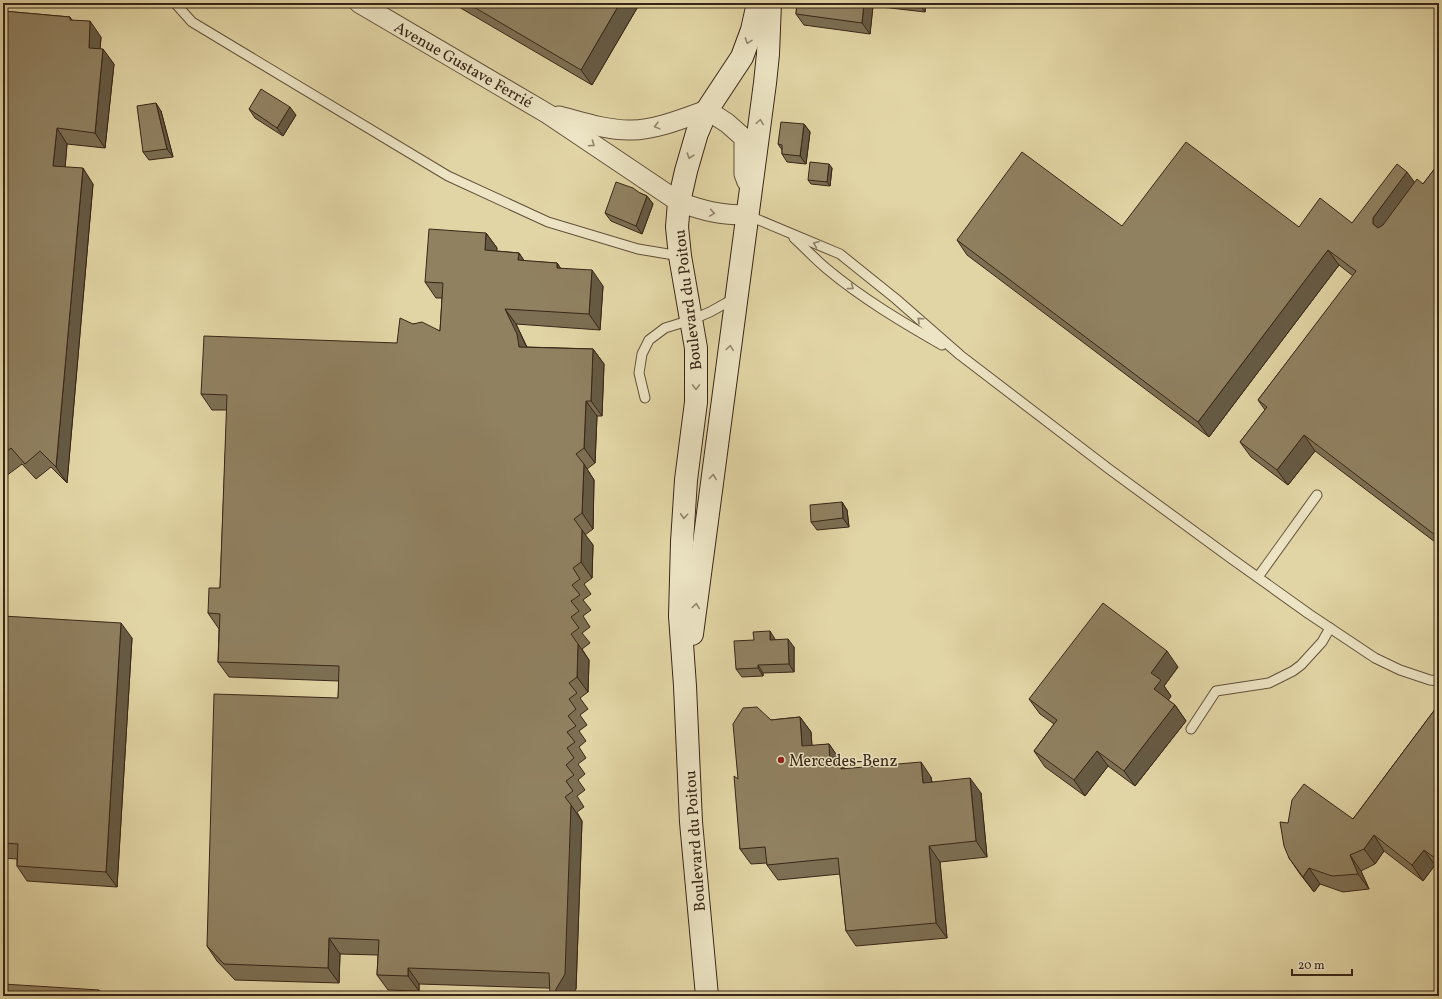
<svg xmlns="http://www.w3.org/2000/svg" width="1442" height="999" font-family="Vollkorn,serif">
<rect width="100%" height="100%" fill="#e2d5a5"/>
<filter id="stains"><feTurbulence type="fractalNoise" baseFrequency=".005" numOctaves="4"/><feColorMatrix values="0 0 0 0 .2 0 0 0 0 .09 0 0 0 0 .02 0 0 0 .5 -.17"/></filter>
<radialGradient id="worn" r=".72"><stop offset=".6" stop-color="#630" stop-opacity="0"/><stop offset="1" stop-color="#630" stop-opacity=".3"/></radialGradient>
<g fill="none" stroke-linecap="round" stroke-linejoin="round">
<defs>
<g id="lane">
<polyline points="175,3 192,22 448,176 548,222 638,249 680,256"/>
<polyline points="747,215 840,254 896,299 960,355 1109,469 1232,559 1309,614 1375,658 1400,670 1430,680 1439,681"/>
<path d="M 794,238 C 805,248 816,260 827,269 C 863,299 902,322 942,345"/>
<polyline points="645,398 639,373 642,354 649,340 665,328 691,320 710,312 735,298"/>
<polyline points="1258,577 1317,495"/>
<polyline points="1191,729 1216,691 1269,683 1293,671 1301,665 1322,642 1330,628"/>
</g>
<g id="street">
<path d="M 359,3 L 548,114 L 679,202 C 704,211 720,215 747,215"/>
<path d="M 559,116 C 582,122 606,130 629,130 C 653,131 685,118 707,110 L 727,123 L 744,138 L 744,174 L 747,182"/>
</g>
<g id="secondary">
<polyline points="692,634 765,83 768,54 770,3"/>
<polyline points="707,996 691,822 685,686 680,616 682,542 686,480 696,402 696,348 680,256 677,227 679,202 686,171 697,133 707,110 742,57 752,30 758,3"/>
</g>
</defs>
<use href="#lane" stroke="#62513a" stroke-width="11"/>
<use href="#street" stroke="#62513a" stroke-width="21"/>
<use href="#secondary" stroke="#382517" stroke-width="24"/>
<use href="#lane" stroke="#ece4c4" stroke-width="9"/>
<use href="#street" stroke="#ece4c4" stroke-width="19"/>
<use href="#secondary" stroke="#ece4c4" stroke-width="22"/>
</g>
<g fill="#7c6f53" stroke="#382517">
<polygon points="452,3 640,3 592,85"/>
<polygon points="797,3 926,3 925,12 873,6 870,34 804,25 796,14"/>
<polygon points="3,11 70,17 72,20 101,37 100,49 114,64 105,148 67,144 65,167 93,184 67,483 51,467 36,479 22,464 6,476 3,473"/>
<polygon points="249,109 296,115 283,136 255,118"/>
<polygon points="161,111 173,157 149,160 143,152"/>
<polygon points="804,124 810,132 806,164 787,162 782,154 782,150 778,144"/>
<polygon points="1439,163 1439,545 1315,451 1288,485 1251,457 1240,442 1265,410 1258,400 1353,276 1339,265 1209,437 967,255 957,240 1122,226 1299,227 1352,223 1415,182 1423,184"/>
<polygon points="832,168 830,186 811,184 808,180"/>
<polygon points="640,193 647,196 653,204 642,234 611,221 605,213"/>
<polygon points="486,233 497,248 496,251 519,253 524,261 557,263 561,269 603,286 600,330 516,324 527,347 593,349 604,364 602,416 597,416 595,463 587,469 594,480 593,529 585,535 593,545 592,578 584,584 591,594 583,600 591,610 583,616 590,627 582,633 590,643 582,649 589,660 588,692 580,698 588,709 580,715 587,725 579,731 586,741 579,747 586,758 578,764 585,774 578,780 585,790 577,796 584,807 577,812 582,821 576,989 419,984 419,991 388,990 377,975 378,955 340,954 339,983 235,980 217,961 207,946 338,698 339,681 229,677 218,662 219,629 208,613 220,588 227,410 212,410 201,394 397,343 413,324 440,331 442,298 436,298 425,282"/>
<polygon points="842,502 847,510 849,527 817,530 811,522"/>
<polygon points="3,616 132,638 117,887 27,881 17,866 17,859 3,858"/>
<polygon points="775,639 775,640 794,647 794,672 763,673 763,676 742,677 736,669"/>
<polygon points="1178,667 1164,686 1171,696 1168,700 1175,705 1186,721 1135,786 1108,766 1085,796 1045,767 1034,751 1054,724 1040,714 1029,699"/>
<polygon points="1439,704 1439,868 1435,865 1423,881 1384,851 1375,864 1361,871 1369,889 1343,892 1320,884 1314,892 1300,874 1289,858 1288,823 1353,819"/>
<polygon points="800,717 811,732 812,746 829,744 840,760 840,762 845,769 931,777 932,782 981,793 987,857 940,862 947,938 856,946 846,931 840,874 778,880 767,865 767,863 751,864 740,849 738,779 771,720"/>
</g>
<g fill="#655a44" stroke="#382517">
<polygon points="620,3 640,3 592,85 581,70"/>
<polygon points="864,3 871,3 873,6 870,34 862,23"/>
<polygon points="918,3 926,3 925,12"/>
<polygon points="90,21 101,37 99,63 89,48"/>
<polygon points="103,49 114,64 105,148 95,133"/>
<polygon points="156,103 161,111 173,157 167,149"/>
<polygon points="290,107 296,115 283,136 277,128"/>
<polygon points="804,124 810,132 806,164 800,156"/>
<polygon points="57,128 67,144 64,181 53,166"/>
<polygon points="829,164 832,168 830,186 827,182"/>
<polygon points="83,168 93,184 67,483 56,467"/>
<polygon points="1407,172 1418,187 1384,234 1373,224 1373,218"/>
<polygon points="647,196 653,204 642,234 636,226"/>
<polygon points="486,233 497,248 496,266 485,250"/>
<polygon points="1328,250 1339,265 1209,437 1198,422"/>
<polygon points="519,253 530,269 518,260"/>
<polygon points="557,263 568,279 557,268"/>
<polygon points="592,270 603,286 600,330 589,314"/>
<polygon points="505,309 516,324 528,350 519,347"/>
<polygon points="593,349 604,364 602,416 591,401"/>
<polygon points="586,401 597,416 595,463 584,448"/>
<polygon points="1304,435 1315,451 1288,485 1277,470"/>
<polygon points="584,464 594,480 593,529 582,513"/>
<polygon points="842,502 847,510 849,527 843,518"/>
<polygon points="582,530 593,545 592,578 581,562"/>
<polygon points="121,623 132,638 117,887 106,872"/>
<polygon points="770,631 775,639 776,648 770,640"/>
<polygon points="788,639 794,647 794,672 789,664"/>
<polygon points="578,644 589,660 588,692 577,677"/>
<polygon points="1167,651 1178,667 1164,686 1171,696 1165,705 1154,689 1151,673"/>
<polygon points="758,665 763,673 763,676 758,668"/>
<polygon points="1175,705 1186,721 1135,786 1124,771"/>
<polygon points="800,717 811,732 813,762 802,746"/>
<polygon points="829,744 840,760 841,779 830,763"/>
<polygon points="1097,751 1108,766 1085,796 1074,780"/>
<polygon points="840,762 851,777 841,769"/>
<polygon points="921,762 931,777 933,798 923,783"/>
<polygon points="970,778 981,793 987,857 976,841"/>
<polygon points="571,805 582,821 576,989 572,996 552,996"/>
<polygon points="1374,835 1384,851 1375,864 1364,849"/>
<polygon points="929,846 940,862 947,938 936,923"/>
<polygon points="1424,850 1435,865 1423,881 1412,865"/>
<polygon points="1350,855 1361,871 1369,889 1358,874"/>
<polygon points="1309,868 1320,884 1314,892 1303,877"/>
<polygon points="329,938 340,954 339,983 328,968"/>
<polygon points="408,968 419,984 419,991 408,976"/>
<polygon points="99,990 103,996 98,996"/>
</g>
<g fill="#908161" stroke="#382517">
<polygon points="467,3 620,3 581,70"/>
<polygon points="797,3 864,3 862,23 796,14"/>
<polygon points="3,11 70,17 70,20 90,21 89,48 103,49 95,133 57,128 53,166 83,168 56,467 40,451 25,464 11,448 3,454"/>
<polygon points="261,89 290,107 277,128 249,109"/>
<polygon points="156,103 167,149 143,152 137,106"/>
<polygon points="781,122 804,124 800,156 782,154 782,145 778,144"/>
<polygon points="1186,142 1299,227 1320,198 1352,223 1397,164 1407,172 1373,218 1373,224 1378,228 1383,225 1417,179 1423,184 1439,163 1439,538 1304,435 1277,470 1240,442 1267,407 1258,400 1356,271 1328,250 1198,422 957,240 1022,152 1122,226"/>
<polygon points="810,162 829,164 827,182 808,180"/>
<polygon points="616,182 633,188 640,193 647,196 636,226 605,213"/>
<polygon points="429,229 486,233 485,250 519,253 518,260 557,263 557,268 592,270 589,314 505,309 517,334 519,347 593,349 591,401 586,401 584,448 576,454 584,464 582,513 574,519 582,530 581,562 573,568 580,579 572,585 580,595 571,601 579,611 571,617 579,628 571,634 578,644 577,677 569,683 577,693 569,699 576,709 568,716 576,726 567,732 575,742 567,748 574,758 566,765 574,775 566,781 573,791 565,797 571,805 565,974 552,996 550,996 549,973 408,968 408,976 377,975 379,940 329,938 328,968 224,964 207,946 214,694 338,698 339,666 218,662 220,614 208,613 209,588 220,588 227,395 201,394 204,336 397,343 400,318 413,324 422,322 440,331 443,283 425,282"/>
<polygon points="842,502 843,518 811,522 810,505"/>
<polygon points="1103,603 1167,651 1151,673 1161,680 1154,689 1175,705 1124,771 1097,751 1074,780 1034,751 1057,720 1029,699"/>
<polygon points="3,616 121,623 106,872 17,866 18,844 3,843"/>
<polygon points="770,631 770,640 788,639 789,664 758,665 758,668 736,669 734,641 754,640 753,632"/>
<polygon points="1439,704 1439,861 1424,850 1412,865 1374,835 1364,849 1350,855 1358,874 1332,876 1309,868 1303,877 1289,858 1284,846 1280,822 1288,823 1292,800 1304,784 1353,819"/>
<polygon points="757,707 771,720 800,717 802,746 829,744 830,763 840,762 841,769 921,762 923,783 970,778 976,841 929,846 936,923 846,931 838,858 767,865 765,847 740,849 734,776 738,779 733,724 743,708"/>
<polygon points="3,984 99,990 98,996 3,996"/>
</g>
<defs><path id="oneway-chevron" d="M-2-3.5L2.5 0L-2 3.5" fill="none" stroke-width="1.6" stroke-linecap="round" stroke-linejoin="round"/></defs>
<g stroke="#92846e">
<use href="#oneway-chevron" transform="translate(748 41) rotate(110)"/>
<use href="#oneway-chevron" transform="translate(760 122) rotate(-82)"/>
<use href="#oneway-chevron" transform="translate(657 126) rotate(165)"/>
<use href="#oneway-chevron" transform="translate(592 144) rotate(34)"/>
<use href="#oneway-chevron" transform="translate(690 156) rotate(107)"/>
<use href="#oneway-chevron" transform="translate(712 213) rotate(9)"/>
<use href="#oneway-chevron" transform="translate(816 244) rotate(-158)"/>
<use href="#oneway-chevron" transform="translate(851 287) rotate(36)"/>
<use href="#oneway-chevron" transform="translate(920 320) rotate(-138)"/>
<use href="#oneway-chevron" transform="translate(730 348) rotate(-82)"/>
<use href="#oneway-chevron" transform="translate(696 387) rotate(90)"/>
<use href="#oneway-chevron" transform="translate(713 477) rotate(-82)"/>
<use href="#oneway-chevron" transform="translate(684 516) rotate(94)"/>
<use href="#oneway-chevron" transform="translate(696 606) rotate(-82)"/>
</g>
<circle fill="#8f2418" stroke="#ece4c4" stroke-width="1.5" cx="781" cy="760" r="4"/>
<g text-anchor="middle" stroke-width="3" stroke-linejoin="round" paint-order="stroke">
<g font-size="16" fill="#382517" stroke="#ece4c4">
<text transform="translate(464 64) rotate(30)" y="6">Avenue Gustave Ferrié</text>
<text transform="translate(687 300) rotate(-97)" y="6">Boulevard du Poitou</text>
<text transform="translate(694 841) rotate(-94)" y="6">Boulevard du Poitou</text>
</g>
<g font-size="16" fill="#382517" stroke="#ece4c4" text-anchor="start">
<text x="789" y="766">Mercedes-Benz</text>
</g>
</g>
<rect width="1442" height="999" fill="none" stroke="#e2d5a5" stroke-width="16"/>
<rect x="4" y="4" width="1434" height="991" fill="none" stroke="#382517" stroke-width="2"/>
<rect x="8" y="8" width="1426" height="983" fill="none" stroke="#382517"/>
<path d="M1292 969v6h60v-6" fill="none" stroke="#382517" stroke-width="2"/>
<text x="1298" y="969" font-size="12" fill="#382517" stroke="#ece4c4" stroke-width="3" paint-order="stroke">20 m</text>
<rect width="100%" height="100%" filter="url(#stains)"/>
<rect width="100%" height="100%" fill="url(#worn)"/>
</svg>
